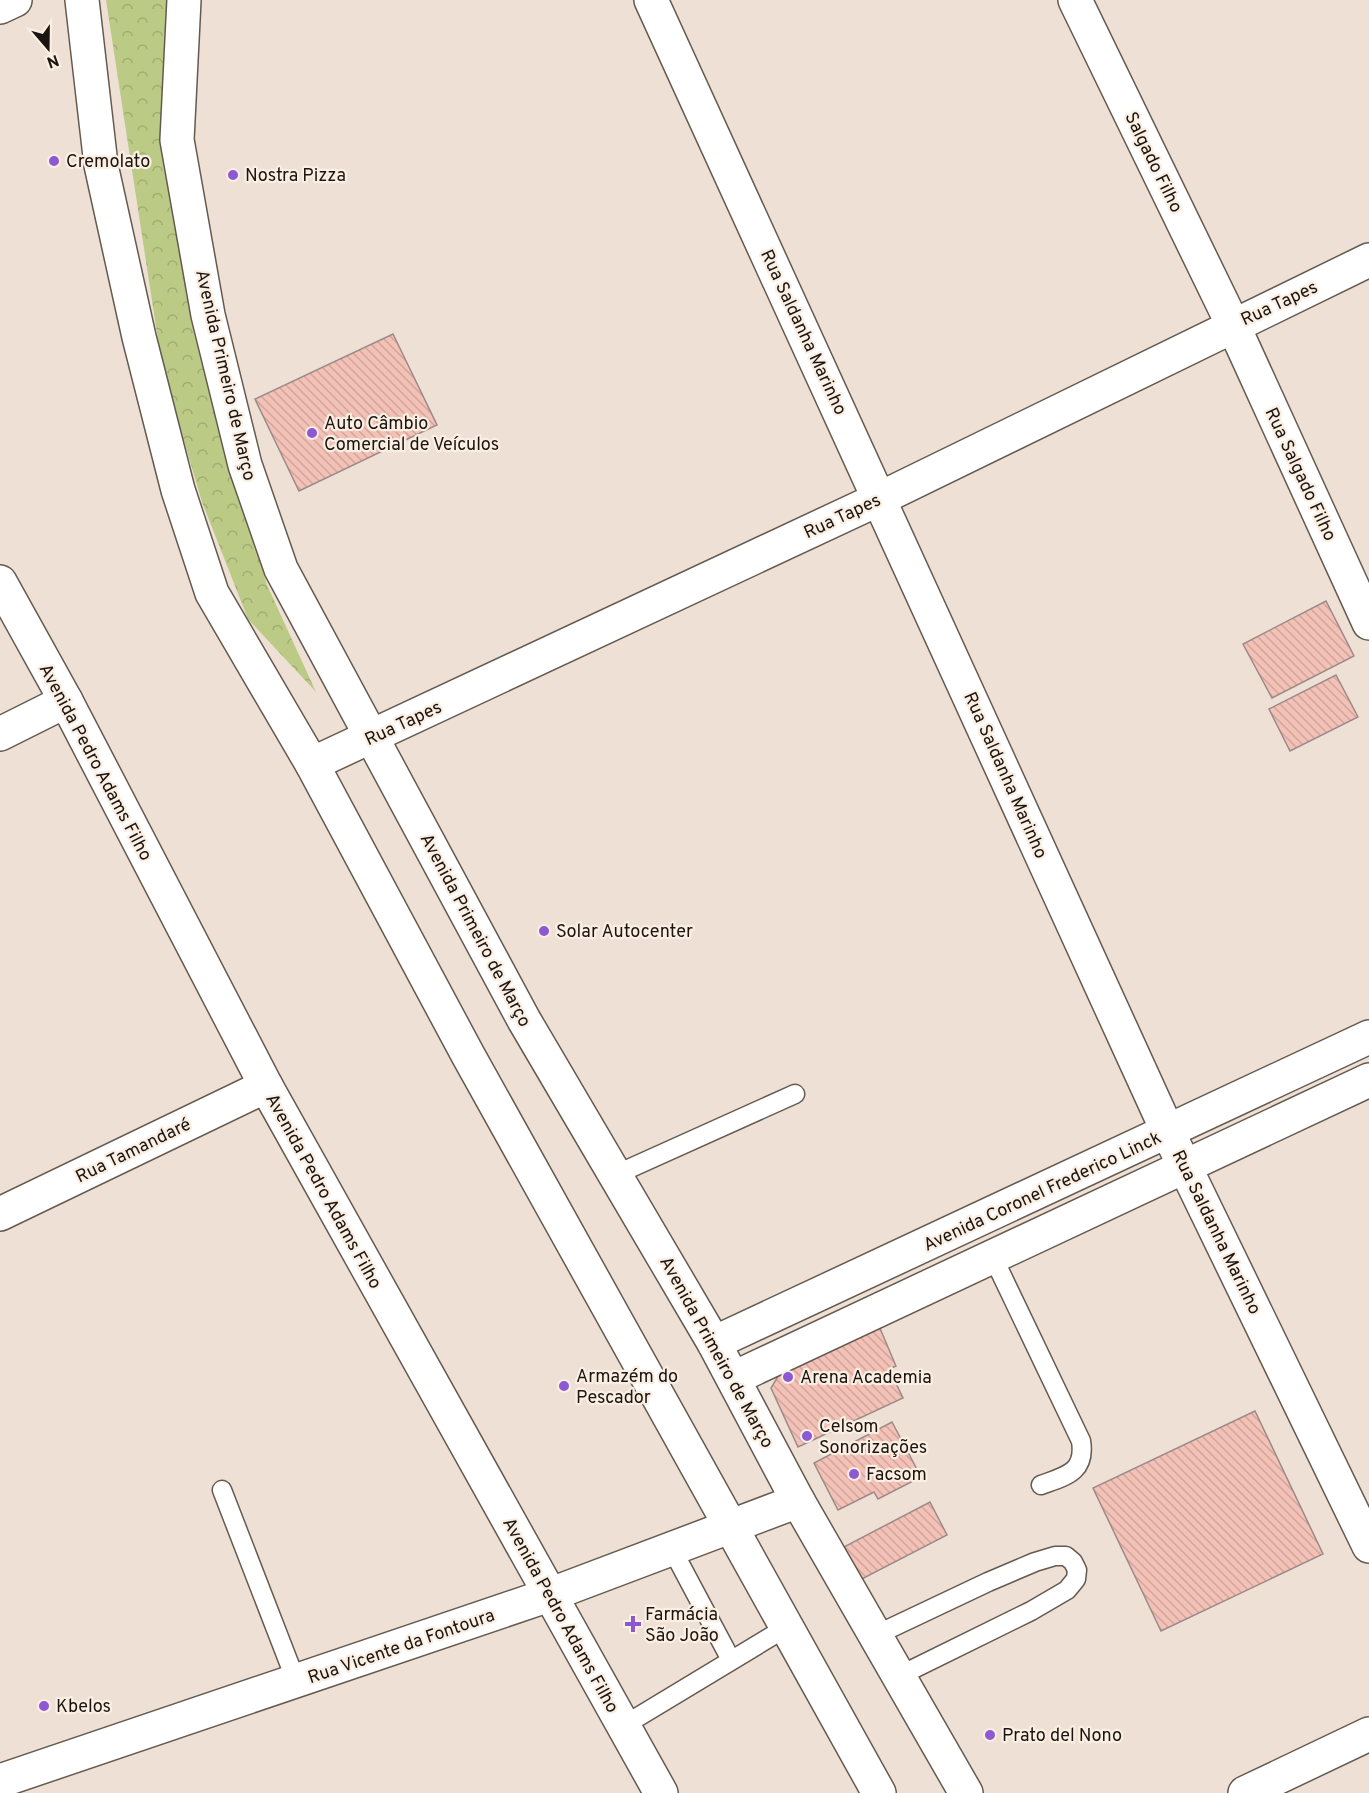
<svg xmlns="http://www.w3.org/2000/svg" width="1369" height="1793" font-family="Overpass,sans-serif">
<defs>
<pattern id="park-crowns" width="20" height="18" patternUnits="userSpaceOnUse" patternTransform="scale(1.5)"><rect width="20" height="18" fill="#bbcb85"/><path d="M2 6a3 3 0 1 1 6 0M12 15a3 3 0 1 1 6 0" fill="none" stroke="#a0ad72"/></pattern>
<pattern id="building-back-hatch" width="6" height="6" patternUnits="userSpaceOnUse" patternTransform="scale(1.5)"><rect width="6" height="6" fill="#f4c1b7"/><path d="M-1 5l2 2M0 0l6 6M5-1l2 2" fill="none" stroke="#d1a59c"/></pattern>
</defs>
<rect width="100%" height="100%" fill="#eee0d5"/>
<polygon fill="url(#park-crowns)" points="106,0 170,0 167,164 194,334 267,585 316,692 248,619 202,502 162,366"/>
<g fill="url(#building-back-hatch)" stroke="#9b8a87" stroke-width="1.5">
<polygon points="393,334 437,425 299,491 255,399"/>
<polygon points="1326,601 1354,656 1272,698 1243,644"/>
<polygon points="1336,675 1358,717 1290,751 1269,709"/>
<polygon points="879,1326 896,1366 889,1369 903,1398 798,1447 771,1388 783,1368"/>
<polygon points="1255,1411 1323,1554 1161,1631 1093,1488"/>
<polygon points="892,1422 921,1477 878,1499 874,1492 838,1510 814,1463"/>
<polygon points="930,1502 947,1535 858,1581 842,1548"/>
</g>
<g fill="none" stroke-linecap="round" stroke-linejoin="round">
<defs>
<g id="service">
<polyline points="615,1175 795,1094"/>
<path d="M 993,1257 L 1081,1441 C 1086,1472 1066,1476 1041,1485"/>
<polyline points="222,1490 296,1681"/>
<polyline points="672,1549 731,1660"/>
<polyline points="876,1635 988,1582 1035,1562 1055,1556 1066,1556 1073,1562 1077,1570 1076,1579 1067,1590 1031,1611 899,1676"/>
<polyline points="623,1726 787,1627"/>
</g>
<g id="minor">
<polyline points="651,0 1168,1132 1369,1546"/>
<polyline points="1075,0 1233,325 1369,623"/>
<polyline points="0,7 15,0"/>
<polyline points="0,734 66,701"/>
<polyline points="0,1214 266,1086"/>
<polyline points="1245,1793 1369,1734"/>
</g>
<g id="tertiary">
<polyline points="312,764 881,498 1369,260"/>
<polyline points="0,1781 549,1595 798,1501"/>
</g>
<g id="secondary">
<polyline points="82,0 101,165 139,337 178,490 212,593 312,764 468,1055 879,1793"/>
<polyline points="184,0 177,140 208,315 245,465 281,569 524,1020 714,1343 798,1501 966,1793"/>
<polyline points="0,582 66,701 266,1086 661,1793"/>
<polyline points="714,1343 1369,1037"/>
<polyline points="734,1378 1369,1080"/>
</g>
</defs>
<use href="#service" stroke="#655a50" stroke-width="21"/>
<use href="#minor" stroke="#655a50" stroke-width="36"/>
<use href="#tertiary" stroke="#655a50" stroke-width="36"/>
<use href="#secondary" stroke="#655a50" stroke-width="36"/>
<use href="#service" stroke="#fff" stroke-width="18"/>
<use href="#minor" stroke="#fff" stroke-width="33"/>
<use href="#tertiary" stroke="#fff" stroke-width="33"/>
<use href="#secondary" stroke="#fff" stroke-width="33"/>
</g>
<g fill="#8c59d2" stroke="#fbeee2" stroke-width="2">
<circle cx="54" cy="161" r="6"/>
<circle cx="233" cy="175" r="6"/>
<circle cx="312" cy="433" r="6"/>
<circle cx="544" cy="931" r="6"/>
<circle cx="788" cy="1377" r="6"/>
<circle cx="564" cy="1386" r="6"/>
<circle cx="807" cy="1436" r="6"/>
<circle cx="854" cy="1474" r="6"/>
<path d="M630 1615h6v6h6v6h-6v6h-6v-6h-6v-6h6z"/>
<circle cx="44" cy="1706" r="6"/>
<circle cx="990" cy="1735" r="6"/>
</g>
<g text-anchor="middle" stroke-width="4.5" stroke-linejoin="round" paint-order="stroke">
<g font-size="18" fill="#1a1511" stroke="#fbeee2" text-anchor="start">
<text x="66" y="167">Cremolato</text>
<text x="245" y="181">Nostra Pizza</text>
<text x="324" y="429">Auto Câmbio<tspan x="324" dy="21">Comercial de Veículos</tspan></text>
<text x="556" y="937">Solar Autocenter</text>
<text x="576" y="1382">Armazém do<tspan x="576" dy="21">Pescador</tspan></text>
<text x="800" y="1383">Arena Academia</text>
<text x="819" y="1432">Celsom<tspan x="819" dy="21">Sonorizações</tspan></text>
<text x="866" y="1480">Facsom</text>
<text x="645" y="1620">Farmácia<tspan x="645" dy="21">São João</tspan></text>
<text x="56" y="1712">Kbelos</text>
<text x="1002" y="1741">Prato del Nono</text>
</g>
<g font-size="18" fill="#1a1511" stroke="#fbeee2">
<text transform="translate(1154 162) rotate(64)" y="6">Salgado Filho</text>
<text transform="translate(1279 303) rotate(-25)" y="6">Rua Tapes</text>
<text transform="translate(804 332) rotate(65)" y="6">Rua Saldanha Marinho</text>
<text transform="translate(226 375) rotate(77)" y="6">Avenida Primeiro de Março</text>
<text transform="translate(1301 474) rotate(65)" y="6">Rua Salgado Filho</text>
<text transform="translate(842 516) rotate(-25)" y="6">Rua Tapes</text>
<text transform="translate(403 723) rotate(-25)" y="6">Rua Tapes</text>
<text transform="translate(96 762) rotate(62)" y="6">Avenida Pedro Adams Filho</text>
<text transform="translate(1006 775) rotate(66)" y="6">Rua Saldanha Marinho</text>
<text transform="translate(476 930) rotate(62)" y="6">Avenida Primeiro de Março</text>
<text transform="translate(133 1150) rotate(-26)" y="6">Rua Tamandaré</text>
<text transform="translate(324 1191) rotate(61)" y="6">Avenida Pedro Adams Filho</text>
<text transform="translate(1042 1191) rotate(-25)" y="6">Avenida Coronel Frederico Linck</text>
<text transform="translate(1217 1232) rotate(64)" y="6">Rua Saldanha Marinho</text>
<text transform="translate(717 1352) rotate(61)" y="6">Avenida Primeiro de Março</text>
<text transform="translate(561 1615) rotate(61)" y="6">Avenida Pedro Adams Filho</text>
<text transform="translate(401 1646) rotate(-19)" y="6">Rua Vicente da Fontoura</text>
</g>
</g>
<g transform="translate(48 48) rotate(160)" stroke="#fbeee2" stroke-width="4.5" paint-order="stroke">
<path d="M0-4.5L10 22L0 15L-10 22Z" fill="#1a1511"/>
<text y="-9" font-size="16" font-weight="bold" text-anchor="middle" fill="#1a1511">N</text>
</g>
</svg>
